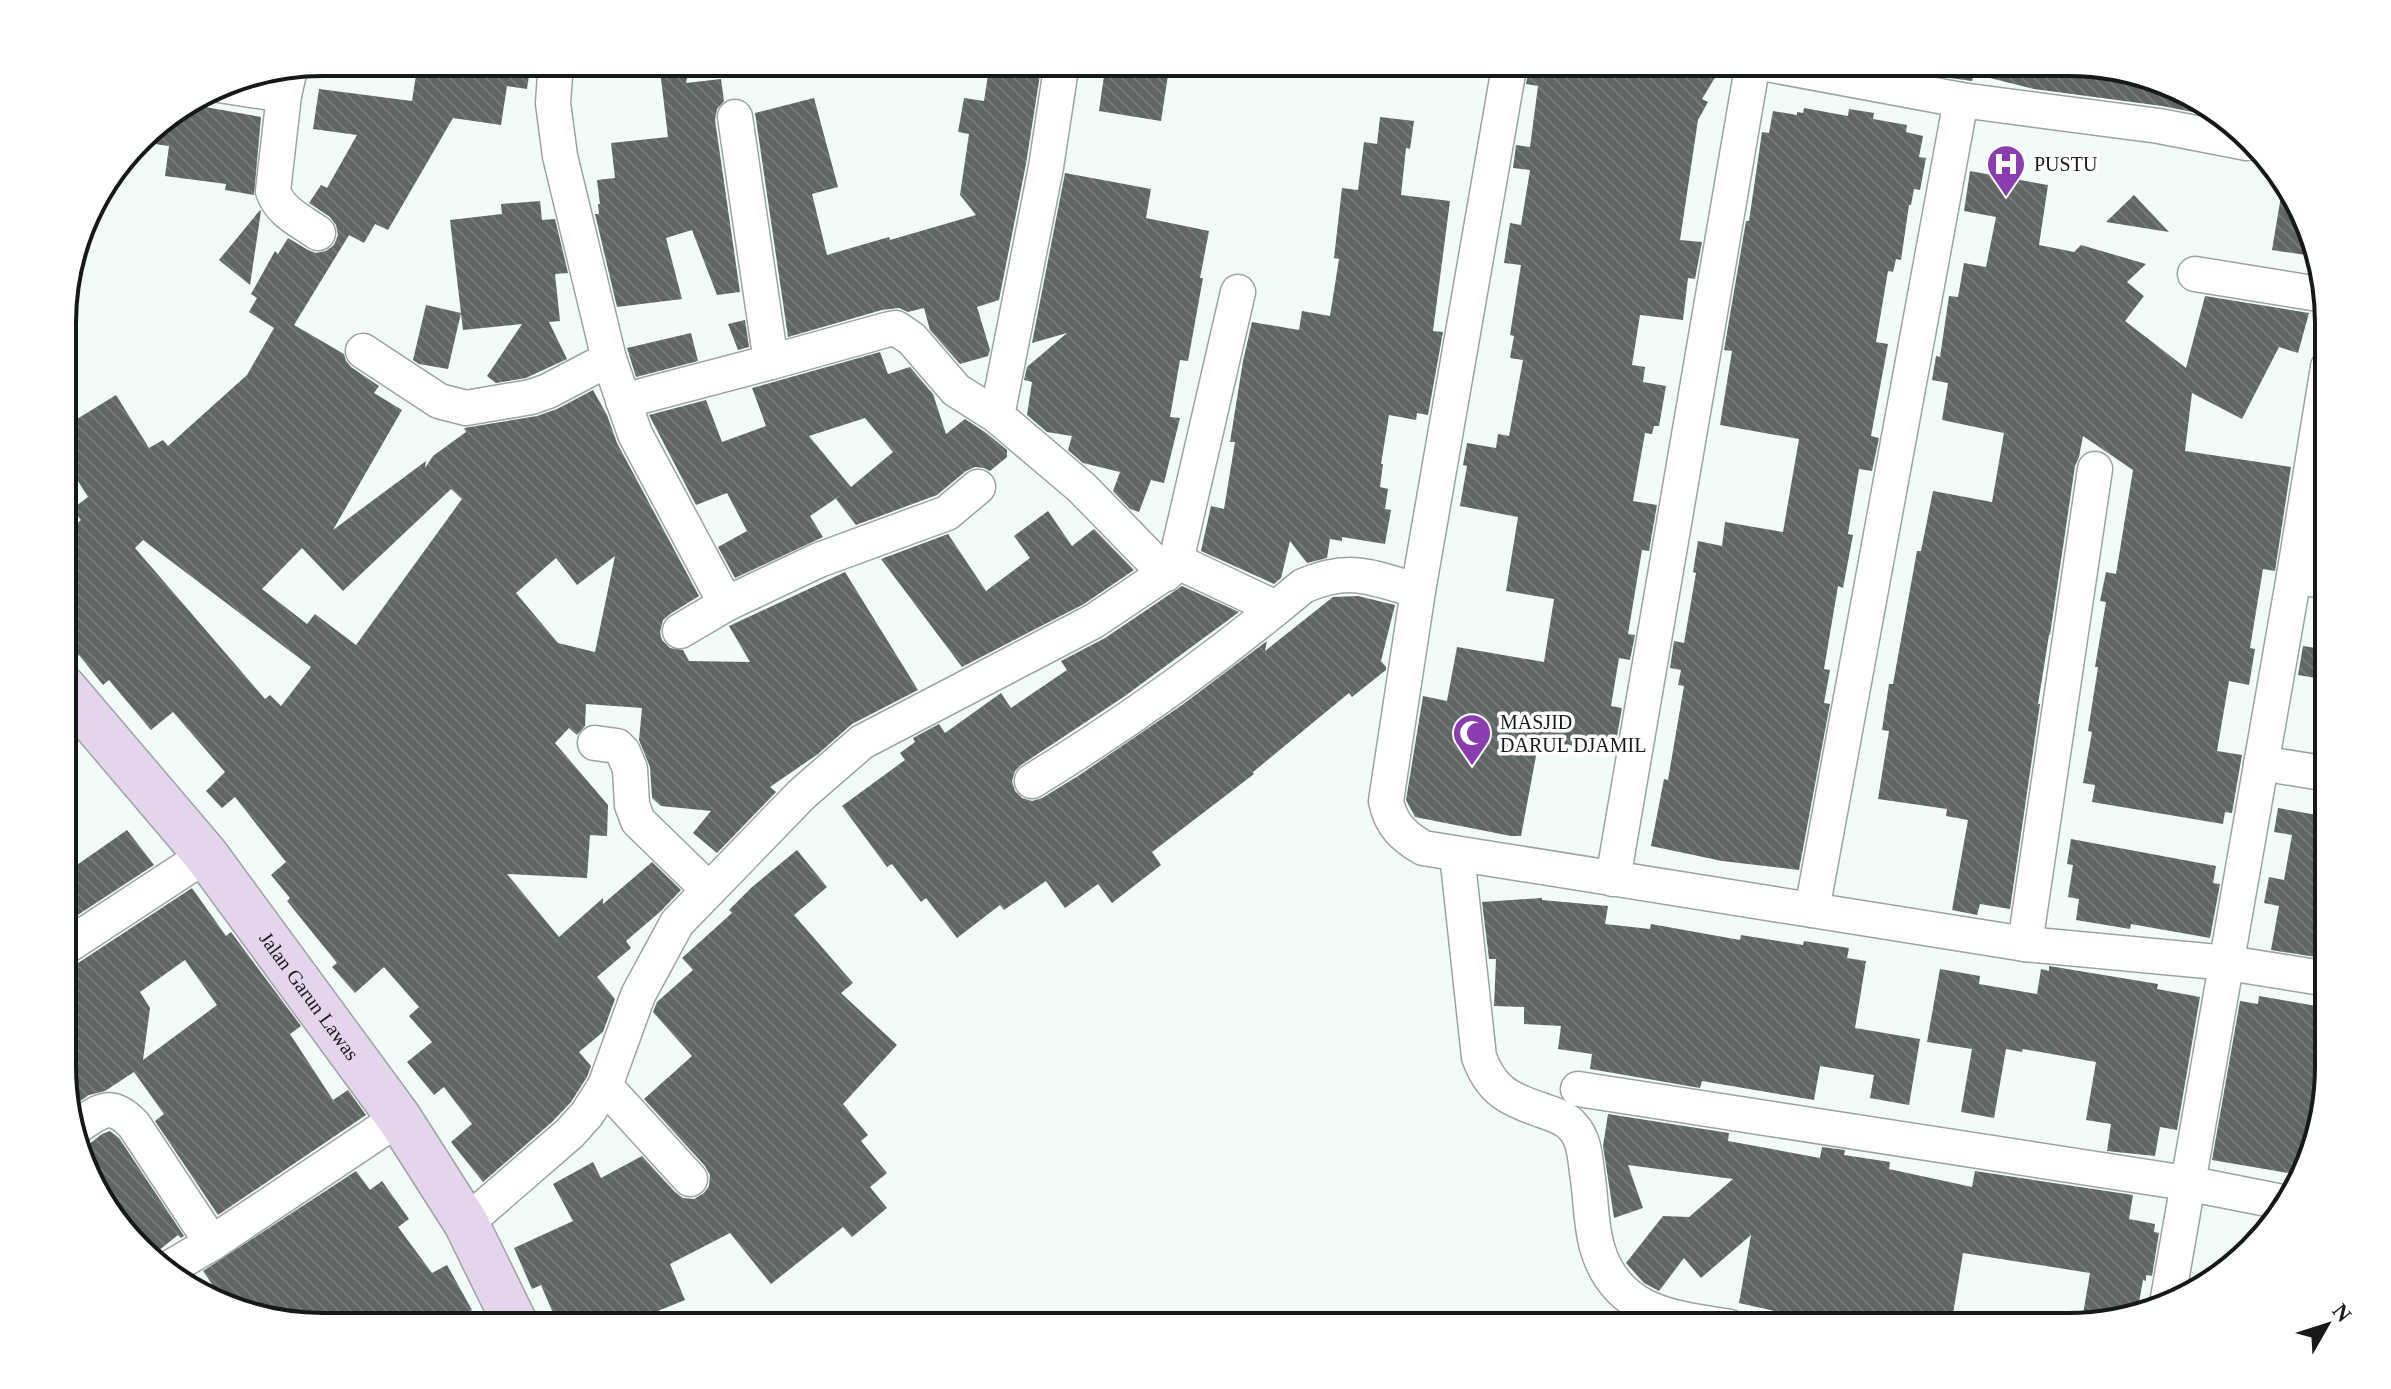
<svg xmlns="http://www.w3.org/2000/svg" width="2391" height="1389" font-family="'Times New Roman',serif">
<defs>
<pattern id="building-back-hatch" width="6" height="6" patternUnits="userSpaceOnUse" patternTransform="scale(2)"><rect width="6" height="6" fill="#5f6664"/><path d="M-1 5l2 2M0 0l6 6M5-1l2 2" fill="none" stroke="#767b7a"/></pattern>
</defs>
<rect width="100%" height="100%" fill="#f2fbf8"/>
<g fill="url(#building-back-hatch)" fill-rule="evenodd">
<path d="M 418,62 L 531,62 L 527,89 L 507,86 L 501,125 L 453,118 L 388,230 L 375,224 L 364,243 L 349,235 L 294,325 L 344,354 L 346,361 L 351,367 L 379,386 L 374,393 L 402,410 L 333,530 L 426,461 L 425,468 L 433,456 L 466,432 L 464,428 L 537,416 L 557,409 L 593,390 L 607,415 L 617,443 L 699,596 L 670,614 L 663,620 L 660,632 L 662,640 L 670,648 L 683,650 L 689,661 L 750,662 L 729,626 L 845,572 L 918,690 L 852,724 L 818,754 L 770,787 L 776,792 L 717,853 L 693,833 L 711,811 L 661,806 L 652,798 L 650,767 L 639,740 L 642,708 L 586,704 L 585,726 L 577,735 L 569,728 L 555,743 L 608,805 L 607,836 L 590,835 L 587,878 L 507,874 L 559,937 L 603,898 L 603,904 L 652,862 L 681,890 L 661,911 L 626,941 L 631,948 L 597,977 L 615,999 L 603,1032 L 579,1052 L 591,1066 L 587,1077 L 571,1102 L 552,1122 L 483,1182 L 451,1142 L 472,1124 L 444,1087 L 434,1095 L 407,1062 L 432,1042 L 409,1016 L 419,1007 L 384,967 L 355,993 L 332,967 L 337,963 L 287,901 L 290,898 L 271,875 L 286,862 L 235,797 L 222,808 L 206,791 L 225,772 L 173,712 L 151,730 L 109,680 L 103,685 L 79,655 L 68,664 L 64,664 L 64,534 L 81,520 L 72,509 L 88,497 L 64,459 L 64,427 L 116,395 L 149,448 L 163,440 L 168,446 L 247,375 L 274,328 L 249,312 L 257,298 L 251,294 L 275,251 L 278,254 L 288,238 L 308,250 L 316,253 L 326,251 L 334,245 L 338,235 L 336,225 L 330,217 L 309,203 L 321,185 L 327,188 L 357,135 L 313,129 L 319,89 L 412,101 ZM 451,489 L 462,499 L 356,645 L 315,614 L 307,624 L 262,589 L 302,548 L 343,591 ZM 143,540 L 311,667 L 281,706 L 270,695 L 265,699 L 135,548 ZM 615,556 L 595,652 L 558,643 L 516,593 L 556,558 L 577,585 Z"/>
<polygon points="659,62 690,62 686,83 721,79 724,101 717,109 715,120 740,292 717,295 692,230 666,238 682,299 617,307 595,214 599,214 598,204 600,204 597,180 615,178 611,143 668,137"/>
<polygon points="990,62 1042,62 1026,164 999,300 977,307 990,350 988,356 960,364 930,330 924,308 908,312 899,308 882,310 788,337 755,113 814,98 838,187 812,194 827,255 889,237 890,240 976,215 960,195 969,134 958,132 964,98 984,101"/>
<polygon points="1106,62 1170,62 1161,121 1099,111"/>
<polygon points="1530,62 1705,62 1719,71 1702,99 1708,102 1698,120 1680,240 1702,242 1695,279 1688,278 1683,320 1640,315 1632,365 1645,367 1643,382 1666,386 1659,426 1654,426 1652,434 1645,433 1633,501 1657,505 1649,551 1642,550 1628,634 1635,635 1630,660 1619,658 1611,706 1622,708 1614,753 1539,740 1521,836 1511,836 1415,817 1406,800 1423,696 1447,701 1457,647 1544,662 1554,599 1506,591 1518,517 1460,506 1467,466 1463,465 1467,443 1496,448 1498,434 1509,436 1523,360 1510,358 1514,336 1510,335 1521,265 1504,263 1510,223 1521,225 1530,170 1513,168 1516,145 1530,147 1538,86 1526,84"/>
<polygon points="1953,62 2068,62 2198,97 2214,112 2213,116 2162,106 2034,89 1974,74 1972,81 1950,78"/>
<polygon points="188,104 261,117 254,195 225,190 226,184 165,176 169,146 140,142 151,127"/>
<polygon points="1804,108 1848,116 1849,109 1874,113 1873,119 1907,125 1906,132 1923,136 1919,157 1926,158 1920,190 1914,189 1911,205 1909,205 1901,260 1896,259 1893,272 1888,271 1876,342 1888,344 1871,436 1879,438 1872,471 1859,469 1848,534 1853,535 1843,588 1838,586 1824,669 1830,670 1824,703 1830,704 1799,870 1722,861 1651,846 1664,779 1668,780 1684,686 1678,685 1681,670 1670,668 1674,641 1684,643 1696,573 1693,572 1698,541 1722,546 1725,522 1783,532 1799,439 1720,425 1732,351 1724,350 1746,221 1749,221 1762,132 1769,133 1773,111 1797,115 1797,112 1803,113"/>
<polygon points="1380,117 1414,121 1410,149 1406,148 1401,195 1450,201 1433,331 1443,332 1428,415 1417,413 1416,420 1389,415 1381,464 1383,464 1380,487 1388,489 1385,509 1391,510 1385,544 1342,537 1342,541 1330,539 1327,558 1307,563 1290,541 1281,578 1274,584 1201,551 1211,506 1224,509 1235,442 1230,442 1243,361 1252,322 1299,330 1302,311 1330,316 1339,259 1334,258 1342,188 1358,190 1364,142 1377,144"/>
<polygon points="1970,171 2048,185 2039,245 2074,252 2081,245 2146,264 2127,282 2144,296 2125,321 2186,368 2205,296 2309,313 2298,353 2279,347 2242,419 2192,393 2185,451 2291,467 2275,571 2263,569 2250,648 2255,649 2249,685 2229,681 2217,751 2242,755 2232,813 2225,812 2223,824 2092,802 2095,785 2083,783 2092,732 2088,731 2098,667 2095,667 2106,602 2100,601 2106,572 2116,574 2133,470 2083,436 2079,457 2075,466 2050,635 2049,635 2038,704 2040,704 2010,909 1980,904 1977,915 1952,910 1968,820 1946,816 1947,809 1878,799 1889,731 1882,730 1889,684 1893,684 1917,551 1921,551 1933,491 1992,502 2004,433 1942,420 1948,383 1932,380 1936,356 1940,357 1949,296 1958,297 1964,263 1986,267 1996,217 1964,211"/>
<polygon points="1065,173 1151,189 1146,218 1209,231 1200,278 1203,278 1188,361 1180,360 1170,417 1180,418 1164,483 1151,480 1139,512 1130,509 1113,491 1120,472 1083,463 1068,450 1072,436 1047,432 1027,415 1032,382 1024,380 1027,367 1067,333 1032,343"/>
<polygon points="2284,178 2285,179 2312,256 2272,250"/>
<polygon points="2134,195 2169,232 2106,222"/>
<polygon points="540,201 542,220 555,219 568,273 555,274 560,321 549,322 567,359 526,378 496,383 487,376 522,324 463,330 450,220 502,214 501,204"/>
<polygon points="260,210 261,211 250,285 219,260"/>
<polygon points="426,305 461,313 448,369 419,364 413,360"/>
<polygon points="745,320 749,347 738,350 728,324"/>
<polygon points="691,333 698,361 636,377 627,348"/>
<path d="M 880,352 L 888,374 L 910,367 L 933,394 L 946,434 L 965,419 L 985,432 L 1007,450 L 1007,457 L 990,471 L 984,468 L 975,467 L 966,471 L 937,495 L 856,525 L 836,499 L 841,495 L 810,516 L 823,537 L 735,578 L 718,547 L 747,531 L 727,493 L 696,505 L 649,415 L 706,400 L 722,442 L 766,426 L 752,388 ZM 865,418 L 893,452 L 851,487 L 809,436 Z"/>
<polygon points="2328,489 2328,554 2318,552"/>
<polygon points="1048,511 1072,546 1094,529 1134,570 1084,604 962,667 881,559 948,534 986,591 1030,558 1014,536"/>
<polygon points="1182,586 1239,612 1125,696 1021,765 1015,771 1012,781 1015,791 1022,798 1032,801 1042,798 1078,776 1182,705 1267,641 1265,651 1333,597 1358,596 1395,605 1381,661 1386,667 1386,670 1352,697 1349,693 1253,772 1254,774 1152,852 1161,865 1112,903 1098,884 1065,908 1046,881 1004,910 1000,905 957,938 926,898 921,902 892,864 887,867 842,806 905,760 900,753 915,742 913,738 939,724 945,733 1001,693 1011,708 1067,670 1061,661 1105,638"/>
<polygon points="2303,646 2328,650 2328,680 2298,675"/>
<polygon points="2278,808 2328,817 2328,959 2271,950 2279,906 2264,903 2269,877 2284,880 2292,835 2274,832"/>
<polygon points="127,830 154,865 64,924 64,874"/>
<polygon points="2071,839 2216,866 2213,883 2220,884 2210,938 2131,924 2130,929 2076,920 2079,899 2068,897 2073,865 2067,864"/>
<polygon points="797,850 827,887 794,915 853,983 841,993 897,1045 843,1104 868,1135 861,1141 887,1173 870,1187 887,1208 852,1237 843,1227 771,1284 730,1233 670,1264 685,1300 648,1315 653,1327 559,1327 541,1285 532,1289 514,1248 573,1221 553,1184 593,1162 601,1178 642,1156 675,1192 683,1198 694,1199 704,1193 709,1186 710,1175 705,1166 644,1099 692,1056 653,1012 657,1002 693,970 682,958 732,913 729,910 752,887"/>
<path d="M 192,888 L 226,936 L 231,932 L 301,1026 L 290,1034 L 333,1100 L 348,1090 L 366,1115 L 218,1215 L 155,1121 L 164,1114 L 134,1072 L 105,1091 L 89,1095 L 68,1109 L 64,1099 L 64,968 L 75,965 ZM 185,960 L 217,1005 L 143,1060 L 150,1008 L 140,992 Z"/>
<polygon points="1542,898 1542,900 1608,906 1605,924 1650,929 1651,924 1740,940 1741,935 1803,945 1804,941 1849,948 1847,958 1866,961 1855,1028 1920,1039 1909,1105 1870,1098 1874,1075 1820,1066 1814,1100 1702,1081 1700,1088 1590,1069 1592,1054 1558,1049 1561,1026 1524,1024 1524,1007 1494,1006 1496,959 1489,959 1482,902"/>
<polygon points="2049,966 2158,984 2157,989 2200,997 2177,1130 2160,1127 2155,1156 2107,1151 2111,1124 2086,1120 2096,1062 2023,1049 2022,1052 2006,1049 1994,1118 1961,1112 1972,1049 1927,1042 1940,969 1980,976 1979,984 2037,994 2041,969 2049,971"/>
<polygon points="2259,996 2328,1008 2328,1082 2300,1175 2212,1160 2240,1001 2258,1004"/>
<polygon points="1608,1114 1729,1133 1728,1141 1820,1158 1822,1147 1845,1150 1844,1155 1890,1162 1889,1169 1972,1187 1975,1171 2133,1195 2129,1219 2155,1224 2154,1232 2159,1233 2152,1276 2146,1275 2146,1281 2143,1280 2138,1308 2081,1326 2090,1273 1963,1253 1951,1326 1936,1326 1885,1317 1883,1326 1828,1315 1827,1323 1739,1303 1751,1235 1701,1278 1684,1258 1659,1291 1644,1283 1626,1263 1663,1216 1689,1217 1733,1179 1628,1165 1643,1208 1614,1218 1603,1146"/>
<polygon points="110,1131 119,1138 184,1236 181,1238 178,1235 158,1251 154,1245 148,1250 106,1210 83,1149 102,1134"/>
<polygon points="356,1171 370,1190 382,1181 409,1219 398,1227 432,1273 447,1265 472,1310 442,1327 323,1327 223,1300 203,1271"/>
</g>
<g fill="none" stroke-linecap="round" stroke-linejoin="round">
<defs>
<g id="minor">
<polyline points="556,62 553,103 560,156 609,359 635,434 726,604 680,631"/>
<path d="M 1510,62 L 1418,591 L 1386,801 C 1391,825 1403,836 1423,848 L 2025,944 L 2228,963 L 2328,979"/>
<polyline points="1756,62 1961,100 2159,126 2247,143"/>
<path d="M 290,69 L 284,95 L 273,191 C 280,212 301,221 318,233"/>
<polyline points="219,85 284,95"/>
<polyline points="2195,274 2325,295"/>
<polyline points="363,351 439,401 466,408 531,397 548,391 609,359"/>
<polyline points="771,362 886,330 896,328 912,339 956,390 997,416 1082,488 1166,574"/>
<polyline points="623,401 771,362 735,117"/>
<polyline points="997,416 1046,167 1062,62"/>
<polyline points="1176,561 1276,608"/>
<polyline points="2294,576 2328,582"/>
<polyline points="726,604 819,560 947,513 978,487"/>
<polyline points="595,743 617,746 623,752 630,769 632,805 638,821 709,890"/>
<polyline points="2261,763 2328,774"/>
<path d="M 1032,781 C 1127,723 1217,658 1303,586 C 1350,566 1371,577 1418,591"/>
<path d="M 1457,854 L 1479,1057 C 1491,1090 1508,1099 1541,1110 C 1552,1114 1565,1117 1573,1127 C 1586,1141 1585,1162 1588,1179 C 1591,1201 1591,1226 1597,1247 C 1616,1313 1672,1318 1730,1327"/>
<polyline points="1613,879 1753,62"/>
<polyline points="1812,910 1961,100"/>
<polyline points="2025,944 2095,469"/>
<polyline points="64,948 206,855"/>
<polyline points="605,1086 690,1179"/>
<polyline points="1578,1089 2186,1183 2288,1203"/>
<path d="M 75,1128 C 100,1111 110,1100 134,1125 L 212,1243"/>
<polyline points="466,1223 570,1133 587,1114 605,1086 638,995 677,923 802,794 862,742 1094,621 1170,570 1176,561 1238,292"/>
<polyline points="168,1269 212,1243 399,1118"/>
<polyline points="2168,1298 2294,576 2328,367"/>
</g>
<g id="secondary">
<path id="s1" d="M 64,688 L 206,855 L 399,1118 L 466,1223 L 517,1327"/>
</g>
</defs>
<use href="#minor" stroke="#9ca4a2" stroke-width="37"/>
<use href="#secondary" stroke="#9ca4a2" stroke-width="47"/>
<use href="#minor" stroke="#fff" stroke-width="34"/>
<use href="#secondary" stroke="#e4d5ec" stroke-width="44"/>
</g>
<defs>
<symbol id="hospital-pin" viewBox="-11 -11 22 30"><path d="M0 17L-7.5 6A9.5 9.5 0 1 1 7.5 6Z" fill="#8a3dae" stroke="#fff"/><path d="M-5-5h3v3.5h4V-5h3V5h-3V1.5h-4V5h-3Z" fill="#fff"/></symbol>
<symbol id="mosque-pin" viewBox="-11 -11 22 30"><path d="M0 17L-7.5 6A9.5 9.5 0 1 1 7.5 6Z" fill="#8a3dae" stroke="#fff"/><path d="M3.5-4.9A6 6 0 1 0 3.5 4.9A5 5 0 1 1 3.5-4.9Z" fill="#fff"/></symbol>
</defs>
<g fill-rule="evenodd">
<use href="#hospital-pin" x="1984" y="142" width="44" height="60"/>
<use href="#mosque-pin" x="1450" y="711" width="44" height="60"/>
</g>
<g text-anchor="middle" stroke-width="7" stroke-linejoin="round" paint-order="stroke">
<g font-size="20" fill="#161918" stroke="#fff" text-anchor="start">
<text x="2034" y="171">PUSTU</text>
<text x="1500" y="729">MASJID<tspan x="1500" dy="23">DARUL DJAMIL</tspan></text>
</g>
<g font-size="20" fill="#161918" stroke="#fff">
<text dy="7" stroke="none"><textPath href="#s1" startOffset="394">Jalan Garun Lawas</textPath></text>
</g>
</g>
<path d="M0 0H2391V1389H0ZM323 76H2068A247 247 0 0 1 2315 323V1066A247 247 0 0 1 2068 1313H323A247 247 0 0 1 76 1066V323A247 247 0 0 1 323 76Z" fill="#fff" fill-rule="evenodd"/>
<path fill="none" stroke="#161918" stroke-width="4" d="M323 76H2068A247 247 0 0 1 2315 323V1066A247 247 0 0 1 2068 1313H323A247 247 0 0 1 76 1066V323A247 247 0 0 1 323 76Z"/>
<g transform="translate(2327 1325) rotate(51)" stroke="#ffffff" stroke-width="6" paint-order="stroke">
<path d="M0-6L14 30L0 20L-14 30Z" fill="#161918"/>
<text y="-12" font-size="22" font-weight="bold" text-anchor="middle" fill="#161918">N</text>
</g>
</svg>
